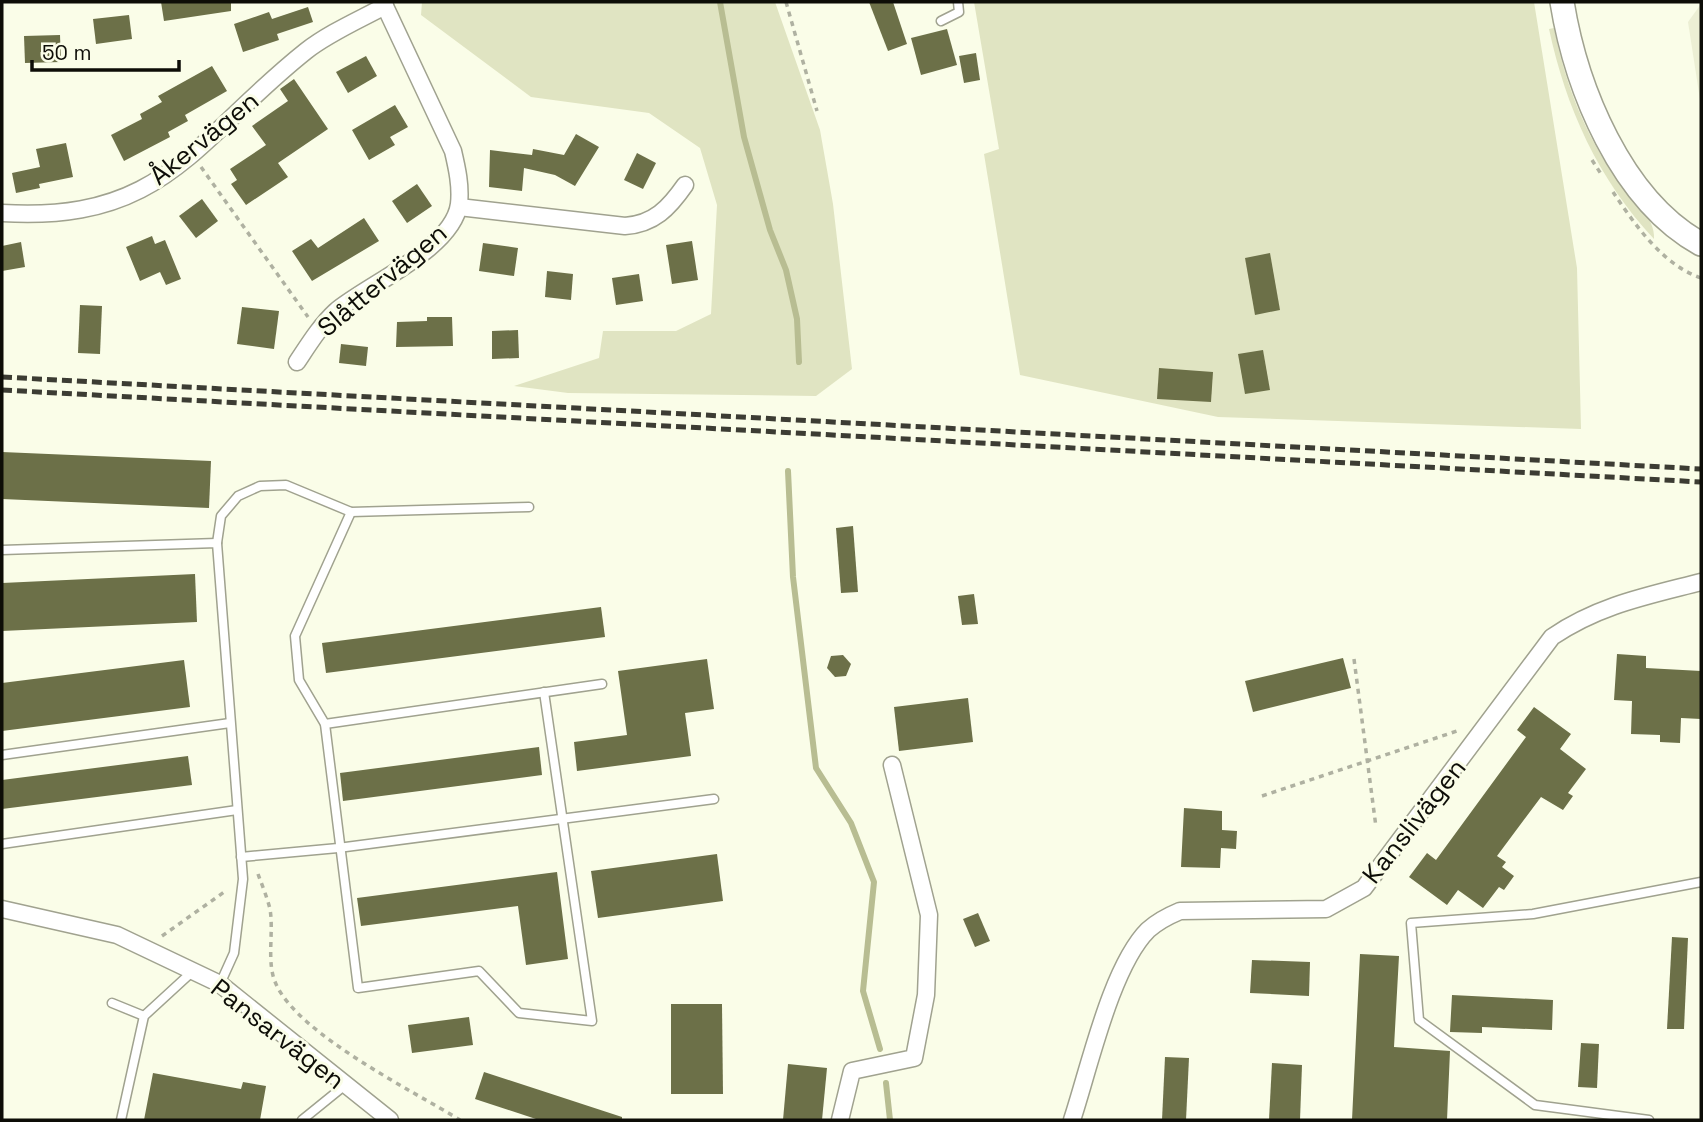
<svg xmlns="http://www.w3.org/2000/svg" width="1703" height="1122" font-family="'Space Grotesk',sans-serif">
<rect width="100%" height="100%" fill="#fafde8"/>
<polygon fill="#ecefd4" points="1701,4 1701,106 1688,22"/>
<g fill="#e0e4c2">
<polygon points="422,2 775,2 820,130 833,204 852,369 816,396 568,393 514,386 599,358 603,331 676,331 711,314 717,205 700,148 649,113 531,97 421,15"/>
<polygon points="974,2 1534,2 1577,268 1581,429 1218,417 1020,375 984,154 999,149"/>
<path d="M 1554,28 C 1565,83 1585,135 1618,181 C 1630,198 1656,217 1654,239 C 1598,179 1566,108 1549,29 Z"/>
</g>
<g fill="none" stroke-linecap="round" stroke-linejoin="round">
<g stroke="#b8bd92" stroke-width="6">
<polyline points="720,2 744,137 770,230 786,270 797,319 799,362"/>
<polyline points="788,471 793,577 816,768 851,823 874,882 863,991 880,1049"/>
<polyline points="886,1083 890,1120"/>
</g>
</g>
<g fill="#6c7048">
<polygon points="161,2 231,2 231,11 164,21"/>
<polygon points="869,2 893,2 907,44 888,51"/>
<polygon points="308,7 313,22 277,34 279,40 243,52 234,24 269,12 272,19"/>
<polygon points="129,15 132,39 96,44 93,19"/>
<polygon points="947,29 957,65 921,75 911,38"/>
<polygon points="60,35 61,62 25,63 24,36"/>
<polygon points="976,53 980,80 964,83 959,56"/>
<polygon points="366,56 377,76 348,93 336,72"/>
<polygon points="212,66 227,91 185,115 188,121 168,132 170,137 124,161 111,135 142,119 140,114 162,102 158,96"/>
<polygon points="294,79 328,129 278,163 288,177 246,205 231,184 237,180 230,169 266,145 252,126 288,101 280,89"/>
<polygon points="395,105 408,127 390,137 395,145 369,160 352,130"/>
<polygon points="576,134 599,147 575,186 555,175 524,168 522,191 489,187 490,150 532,155 533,149 564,155"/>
<polygon points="66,143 73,177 39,184 40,188 16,193 12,173 40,167 36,149"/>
<polygon points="637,153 656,163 643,189 624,180"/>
<polygon points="417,184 432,206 407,223 392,201"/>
<polygon points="202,199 218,221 196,238 179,216"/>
<polygon points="364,218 379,241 312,281 292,251 311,239 318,248"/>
<polygon points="152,236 155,244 165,240 181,279 166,285 160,272 140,281 126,247"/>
<polygon points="692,241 698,280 672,284 666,245"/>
<polygon points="21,242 25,267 2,271 2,246"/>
<polygon points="483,243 518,248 514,276 479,271"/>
<polygon points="1270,253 1280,310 1255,315 1245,258"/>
<polygon points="547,271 573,274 571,300 545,297"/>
<polygon points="639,274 643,301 616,305 612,278"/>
<polygon points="80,305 102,306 100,354 78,353"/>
<polygon points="242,307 279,311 274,349 237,344"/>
<polygon points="427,317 452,317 453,346 396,347 397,322 427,321"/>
<polygon points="518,330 519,358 492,359 492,331"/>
<polygon points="341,344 368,347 366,366 339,363"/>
<polygon points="1263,350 1270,390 1245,394 1238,354"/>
<polygon points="1159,368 1213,372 1211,402 1157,399"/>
<polygon points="2,452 211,461 209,508 2,499"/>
<polygon points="853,526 858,592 841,593 836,528"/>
<polygon points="195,574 197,622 2,631 2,583"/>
<polygon points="974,594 978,624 962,625 958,596"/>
<polygon points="601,607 605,637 326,673 322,643"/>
<polygon points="1617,654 1646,656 1646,668 1701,671 1701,719 1681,718 1680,743 1660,742 1660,735 1631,734 1632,701 1614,700"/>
<polygon points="843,655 851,664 846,676 835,677 827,668 831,656"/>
<polygon points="1343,658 1351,688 1253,712 1245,681"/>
<polygon points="707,659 714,709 685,713 691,756 577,771 574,742 627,735 618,671"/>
<polygon points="184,660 190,707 2,731 2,683"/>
<polygon points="968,698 973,742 899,751 894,707"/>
<polygon points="1534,707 1571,734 1560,749 1586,769 1568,793 1573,796 1563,810 1541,797 1497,856 1506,862 1502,867 1514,876 1504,890 1499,887 1483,908 1458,890 1447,905 1409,877 1427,853 1436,860 1526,737 1517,730"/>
<polygon points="539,747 542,775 343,801 340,773"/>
<polygon points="188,756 192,785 2,809 2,780"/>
<polygon points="1184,808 1222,811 1222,830 1237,831 1236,849 1221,848 1220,868 1181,867"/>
<polygon points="717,854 723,901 598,918 591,871"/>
<polygon points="557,872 568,959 526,965 518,906 361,926 357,898"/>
<polygon points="978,913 990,941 975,947 963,919"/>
<polygon points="1672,937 1688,938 1684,1029 1667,1029"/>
<polygon points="1360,954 1399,956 1394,1047 1450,1051 1447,1120 1352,1120"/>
<polygon points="1252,960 1310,962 1309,996 1250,993"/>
<polygon points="1452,995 1553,1000 1552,1030 1482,1027 1482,1033 1450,1032"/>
<polygon points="671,1004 722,1004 723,1094 671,1094"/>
<polygon points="469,1017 473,1045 412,1053 408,1025"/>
<polygon points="1581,1043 1599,1044 1597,1088 1578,1087"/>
<polygon points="1165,1057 1189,1058 1186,1120 1162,1120"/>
<polygon points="1272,1063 1302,1065 1300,1120 1269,1120"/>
<polygon points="788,1064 827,1068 822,1120 783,1120"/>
<polygon points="484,1072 622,1117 622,1120 539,1120 475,1099"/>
<polygon points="153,1073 241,1089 243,1082 266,1086 260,1120 144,1120"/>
</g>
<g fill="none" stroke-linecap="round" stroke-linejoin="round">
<defs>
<g id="lane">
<polyline points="941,21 959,12 958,2"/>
<polyline points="351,512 295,636 299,680 325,724 358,988 479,971 519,1013 592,1021 544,692"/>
<polyline points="217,543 221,516 238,496 260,486 286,485 351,512 529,507"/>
<polyline points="2,550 217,543 243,879 234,953 220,984"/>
<polyline points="325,724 602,684"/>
<polyline points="2,755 230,723"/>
<polyline points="2,844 237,810"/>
<polyline points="241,857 338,848 714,799"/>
<polyline points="112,1003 144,1016"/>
<polyline points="121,1120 144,1016 193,971"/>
<polyline points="302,1120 344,1086"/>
<polyline points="1649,1120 1535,1105 1419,1020 1411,923 1533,914 1701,882"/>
</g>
<g id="street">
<path d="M 459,207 L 625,226 C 654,224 669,208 685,185"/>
<path d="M 2,213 C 165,223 194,140 306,51 C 329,33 359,20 385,6"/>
<path d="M 297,362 C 309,344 320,326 336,311 C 368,284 453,249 459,204 C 461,186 457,168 453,151 L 383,2"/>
<polyline points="2,909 117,935 220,984 390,1120"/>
<polyline points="840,1120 852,1071 914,1058 926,995 929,915 892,765"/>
<path d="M 1072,1120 C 1089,1069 1111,967 1148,930 C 1158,921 1168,916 1180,911 L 1326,909 L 1364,888 L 1552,637 C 1599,605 1647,596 1701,582"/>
</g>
<path id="secondary" d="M 1562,2 C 1576,88 1621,200 1701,244"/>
</defs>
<use href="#lane" stroke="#a0a28f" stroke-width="11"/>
<use href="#street" stroke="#a0a28f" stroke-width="19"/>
<use href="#secondary" stroke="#a0a28f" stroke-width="26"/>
<g stroke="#afb1a1" stroke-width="3.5" stroke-dasharray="5 5" stroke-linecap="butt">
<polyline points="786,2 817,111"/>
<polyline points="1592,160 1601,174"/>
<polyline points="201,167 308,317"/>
<path d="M 1613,192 C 1635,225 1663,265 1701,278"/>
<polyline points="1354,659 1376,827"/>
<polyline points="1262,796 1460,730"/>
<path d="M 258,874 C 262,885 267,897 270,909 C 274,933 266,963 276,984 C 298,1034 413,1091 460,1120"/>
<polyline points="162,936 227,890"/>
</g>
<use href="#lane" stroke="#fff" stroke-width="8"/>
<use href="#street" stroke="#fff" stroke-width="16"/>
<use href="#secondary" stroke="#fff" stroke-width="23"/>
<g stroke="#3c3c33" stroke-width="5" stroke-dasharray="10 5" stroke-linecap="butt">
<polyline points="2,377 1701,469"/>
<polyline points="2,390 1701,482"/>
</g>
</g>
<g text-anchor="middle" stroke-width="6" stroke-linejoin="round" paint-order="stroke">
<g font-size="26" fill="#0d0d07" stroke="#fafde8">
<text transform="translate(204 138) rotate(-39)" y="9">Åkervägen</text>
<text transform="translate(382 280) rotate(-40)" y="9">Slåttervägen</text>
<text transform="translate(1414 821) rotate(-52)" y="9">Kanslivägen</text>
<text transform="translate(278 1034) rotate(38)" y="9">Pansarvägen</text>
</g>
</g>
<rect width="1703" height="1122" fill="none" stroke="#0d0d07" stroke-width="7"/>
<path d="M32 60v10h147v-10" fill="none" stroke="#0d0d07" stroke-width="3.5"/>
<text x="42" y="60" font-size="21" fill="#0d0d07" stroke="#fafde8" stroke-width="5" paint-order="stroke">50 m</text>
</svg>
